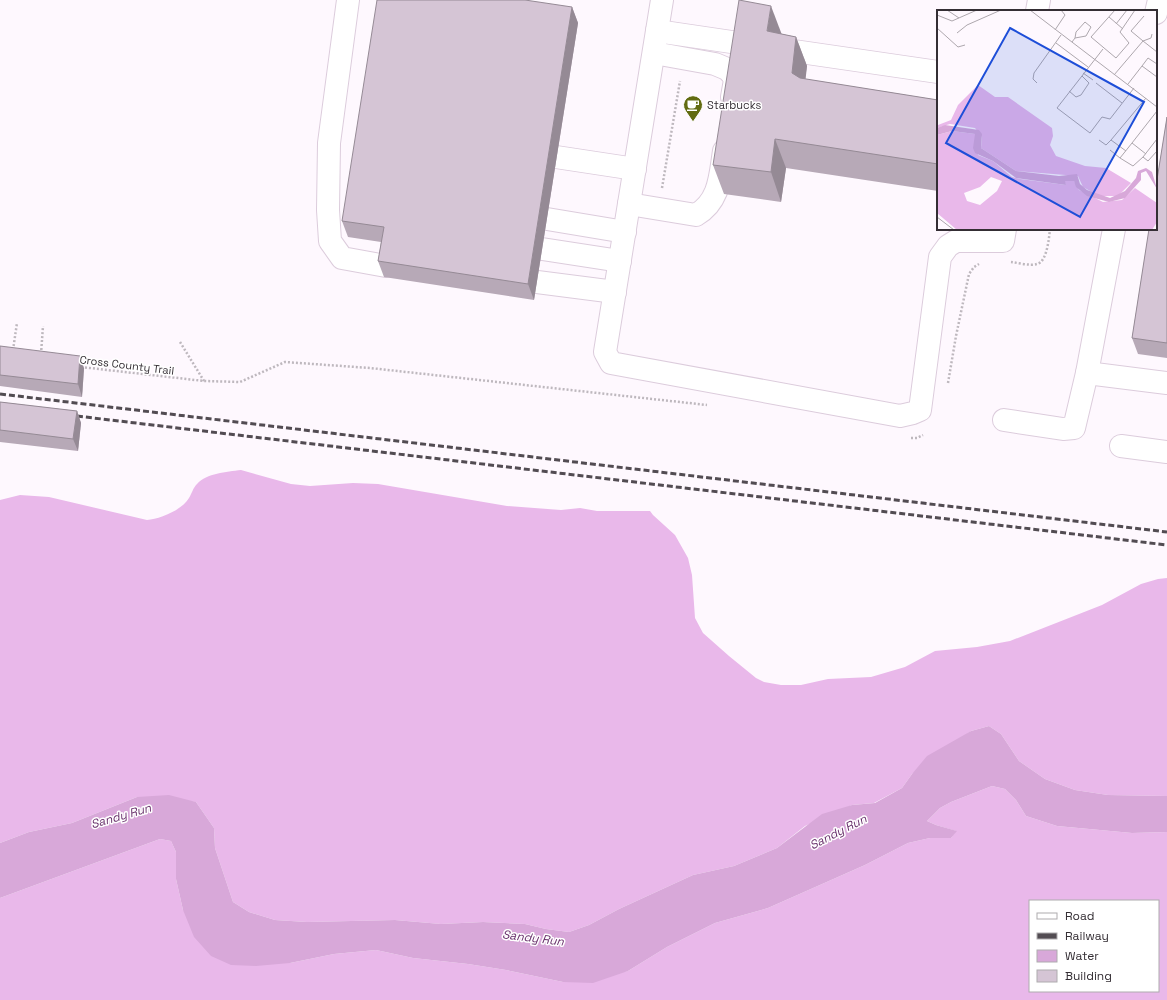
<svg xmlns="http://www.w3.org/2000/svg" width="1167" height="1000" font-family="'Space Grotesk',sans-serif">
<rect width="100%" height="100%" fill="#fef8fe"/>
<g fill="#e9b8ea" fill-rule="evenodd">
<path d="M 241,470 L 291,484 L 310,486 L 353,483 L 378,484 L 507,506 L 561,510 L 580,508 L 597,511 L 650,511 L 653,515 L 675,535 L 688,558 L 692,575 L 695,618 L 703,633 L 729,656 L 756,678 L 764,682 L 781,685 L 801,685 L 828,679 L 871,677 L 905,667 L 935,651 L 977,647 L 1010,641 L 1102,605 L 1141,584 L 1158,579 L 1167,578 L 1167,796 L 1108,795 L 1075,790 L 1045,779 L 1019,761 L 1001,734 L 989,726 L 971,731 L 912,774 L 902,788 L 874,803 L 852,805 L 805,826 L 777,848 L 734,866 L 693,875 L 619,909 L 589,925 L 569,932 L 546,929 L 525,924 L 483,922 L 441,924 L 395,920 L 307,922 L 275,920 L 249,912 L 233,902 L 215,848 L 214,828 L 196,802 L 137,797 L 72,823 L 29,832 L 0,843 L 0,500 L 20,495 L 49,497 L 147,520 C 160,519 182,510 189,498 C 192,493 193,488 197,484 C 207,473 226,472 241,470 Z"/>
<path d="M 992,786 L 1005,789 L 1016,800 L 1026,816 L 1057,826 L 1132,833 L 1167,832 L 1167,1000 L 0,1000 L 0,898 L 160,839 L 171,841 L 176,852 L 176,879 L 183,910 L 290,963 L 334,954 L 376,950 L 413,958 L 468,964 L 506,970 L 563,982 L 628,971 L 667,947 L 715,923 L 768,908 L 865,865 L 908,843 L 930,838 L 951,838 L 956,831 L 936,825 L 927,821 L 940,808 L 951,802 ZM 1030,901 L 1158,901 L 1158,991 L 1030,991 Z"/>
</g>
<polygon fill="#d8a8d9" points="989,726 1001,734 1019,761 1045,779 1075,790 1108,795 1167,796 1167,832 1132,833 1057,826 1026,816 1016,800 1005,789 992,786 951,802 940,808 927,821 936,825 957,831 951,838 930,838 908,843 865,865 768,908 715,923 667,947 628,971 593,983 563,982 506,970 468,964 413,958 376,950 334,954 290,963 256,966 231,965 211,956 194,937 183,910 176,879 176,852 171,841 160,839 0,898 0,843 29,832 72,823 137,797 169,795 196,802 214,828 215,848 233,902 249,912 275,920 307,922 395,920 441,924 483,922 525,924 546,929 569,932 589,925 619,909 693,875 734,866 777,848 822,814 852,805 875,803 902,788 912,774 927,756 971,731"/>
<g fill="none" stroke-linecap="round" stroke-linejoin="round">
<defs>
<g id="minor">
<polyline points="348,0 329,143 328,210 330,241 342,258 386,266"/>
<polyline points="662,0 605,352 611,363 900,416 913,413 920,410 940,257 948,246 956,241 1003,241 1005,229"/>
<polyline points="1037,11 1039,0"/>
<polyline points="1156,13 1159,0"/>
<polyline points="657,31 745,44"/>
<polyline points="780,49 938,72"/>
<polyline points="654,53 715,64 727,69 732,74 735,80 732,97"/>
<polyline points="556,157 635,169"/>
<path d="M 629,204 L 696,215 C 720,201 720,176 724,151"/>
<polyline points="547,219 625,232"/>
<polyline points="1114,229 1087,373 1167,383"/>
<polyline points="542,249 620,261"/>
<polyline points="537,282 615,292"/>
<polyline points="1004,420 1063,429 1074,428 1087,373"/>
<polyline points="1121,446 1167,452"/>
</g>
</defs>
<use href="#minor" stroke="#dcccdc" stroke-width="24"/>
<g stroke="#beb8be" stroke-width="2.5" stroke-dasharray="2 2" stroke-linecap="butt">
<polyline points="662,188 680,81"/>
<path d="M 1011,262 C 1019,263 1030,266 1037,264 C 1047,262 1049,238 1050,229"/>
<polyline points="180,342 204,381"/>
<polyline points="13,350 17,323"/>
<polyline points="41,354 43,326"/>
<polyline points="81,367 204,381 240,382 285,362 370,368 707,405"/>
<polyline points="948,383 956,336 969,274 974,267 979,264"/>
<polyline points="911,438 917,438 923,435"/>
</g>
<use href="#minor" stroke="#fff" stroke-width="22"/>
<g stroke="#524c52" stroke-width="3" stroke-dasharray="6 3" stroke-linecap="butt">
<polyline points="0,394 1167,532"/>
<polyline points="68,415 1167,545"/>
</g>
</g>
<g fill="#b7a9b7">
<polygon points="572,7 578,23 534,300 384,277 378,261 381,242 348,237 342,221"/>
<polygon points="782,34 796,37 807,66 805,79 938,100 938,191 786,168 781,202 724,194 713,165"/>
<polygon points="1167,117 1167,358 1138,354 1132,338"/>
<polygon points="0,346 84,368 82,397 0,386"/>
<polygon points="0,402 77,411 81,423 78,451 0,442"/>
</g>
<g fill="#958a95">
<polygon points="771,6 782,35 767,31"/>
<polygon points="572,7 578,23 534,300 528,284"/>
<polygon points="796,37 807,66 803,102 792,73"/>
<polygon points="775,139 786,168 781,202 771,172"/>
<polygon points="80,356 84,368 82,397 78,384"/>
<polygon points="77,411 81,423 78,451 73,439"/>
</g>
<g fill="#d5c5d5" stroke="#958a95">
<polygon points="377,0 525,0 572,7 528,284 378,261 384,227 342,221"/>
<polygon points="739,0 771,6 767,31 796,37 792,73 800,78 938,100 938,164 775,139 771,172 713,165"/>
<polygon points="1167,117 1167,343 1132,338 1149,229 1156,229 1156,186"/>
<polygon points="0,346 80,356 78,384 0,375"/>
<polygon points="0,402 77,411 73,439 0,430"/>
</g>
<defs>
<symbol id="cafe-pin" viewBox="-11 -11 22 30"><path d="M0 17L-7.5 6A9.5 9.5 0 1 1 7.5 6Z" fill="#626b11" stroke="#fff"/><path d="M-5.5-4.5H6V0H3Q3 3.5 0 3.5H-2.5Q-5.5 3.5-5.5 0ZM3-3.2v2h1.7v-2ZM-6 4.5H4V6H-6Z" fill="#fff"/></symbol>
</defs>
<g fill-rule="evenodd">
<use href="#cafe-pin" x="682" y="94" width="22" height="30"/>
</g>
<g text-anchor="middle" stroke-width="3" stroke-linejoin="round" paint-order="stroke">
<g font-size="11" fill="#342e34" stroke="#fff" text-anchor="start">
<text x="707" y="109">Starbucks</text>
</g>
<g font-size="11" fill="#342e34" stroke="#fff">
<text transform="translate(127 365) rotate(7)" y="4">Cross County Trail</text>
</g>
<g font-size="12" font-style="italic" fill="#672e6a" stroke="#fff">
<text transform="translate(121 816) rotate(-16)" y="4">Sandy Run</text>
<text transform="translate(838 832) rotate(-27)" y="4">Sandy Run</text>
<text transform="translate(533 938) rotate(7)" y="4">Sandy Run</text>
</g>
</g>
<g transform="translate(937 10)">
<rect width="220" height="220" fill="#fef8fe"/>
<path d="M 41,75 L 58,87 L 71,87 L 115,118 L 116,126 L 113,135 L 119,146 L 148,156 L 169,158 L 194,173 L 181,186 L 162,186 L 146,177 L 141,166 L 79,161 L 44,138 L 45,127 L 38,118 L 13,114 L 0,118 L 1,115 L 14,110 L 21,95 ZM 15,121 L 38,124 L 41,145 L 56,151 L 75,167 L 83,169 L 129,175 L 127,171 L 137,171 L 142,180 L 166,192 L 185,190 L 198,178 L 220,193 L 220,212 L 215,220 L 20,220 L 0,203 L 0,125 ZM 54,167 L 65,171 L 60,181 L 43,195 L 30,191 L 27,183 L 43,177 Z" fill="#e9b8ea" fill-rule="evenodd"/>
<path d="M 8,115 L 42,120 L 45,124 L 44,138 L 79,161 L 122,166 L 140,164 L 143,174 L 150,180 L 173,188 L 188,181 L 199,168 L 201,161 L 209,158 L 215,162 L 220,179 L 209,161 L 204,163 L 204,170 L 188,188 L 172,192 L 150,186 L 139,177 L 137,171 L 128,171 L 129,175 L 79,168 L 56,151 L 38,143 L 36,138 L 38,124 L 15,121 L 0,125 L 0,118 Z" fill="#d8a8d9"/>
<path fill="none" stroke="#ada7ad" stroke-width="1" d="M 10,0 L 22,8M 93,0 L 220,97M 178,0 L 154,27 L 179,48 L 192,33 L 183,22 L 198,0M 0,5 L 15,11 L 40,0M 207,6 L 194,21 L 206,31 L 214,28 L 215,24M 172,7 L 186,19M 179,14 L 190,0M 0,18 L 21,37 L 28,35M 118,20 L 128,5 L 124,0M 20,23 L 30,15 L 64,0M 135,32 L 138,28 L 149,26 L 154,17 L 148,12 L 139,22 L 138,28M 119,33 L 151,57M 166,39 L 120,98 L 153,123 L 165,107 L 173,109 L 197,78M 205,56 L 211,48 L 220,54M 146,63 L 156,70M 177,65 L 206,31 L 220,42M 100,73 L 96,69 L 97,63 L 124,25M 159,73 L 185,93M 191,74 L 205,56 L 220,67M 132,81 L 139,87 L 144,85 L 152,73 L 145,66M 220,129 L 206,147 L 211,151 L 220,141M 162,130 L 169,135 L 174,130M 195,133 L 183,148 L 196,156 L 206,147M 173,140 L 183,148M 189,141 L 174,130 L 209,88M 209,144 L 195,133 L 220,101M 0,207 L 17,220"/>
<path fill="#1d4ed8" fill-opacity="0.15" stroke="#1d4ed8" stroke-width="2" d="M 73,18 L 207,92 L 143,207 L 9,133 Z"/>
<rect width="220" height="220" fill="none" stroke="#342e34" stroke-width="2"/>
</g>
<rect x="1029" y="900" width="130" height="92" fill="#ffffff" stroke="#aeabae"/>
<rect x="1037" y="913" width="20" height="6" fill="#ffffff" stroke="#aeabae"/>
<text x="1065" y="920" font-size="12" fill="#342e34">Road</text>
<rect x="1037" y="933" width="20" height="6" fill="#524c52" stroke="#aeabae"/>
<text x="1065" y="940" font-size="12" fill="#342e34">Railway</text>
<rect x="1037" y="950" width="20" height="12" fill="#d8a8d9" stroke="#aeabae"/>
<text x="1065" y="960" font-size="12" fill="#342e34">Water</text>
<rect x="1037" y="970" width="20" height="12" fill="#d5c5d5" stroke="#aeabae"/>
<text x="1065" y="980" font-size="12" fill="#342e34">Building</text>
</svg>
